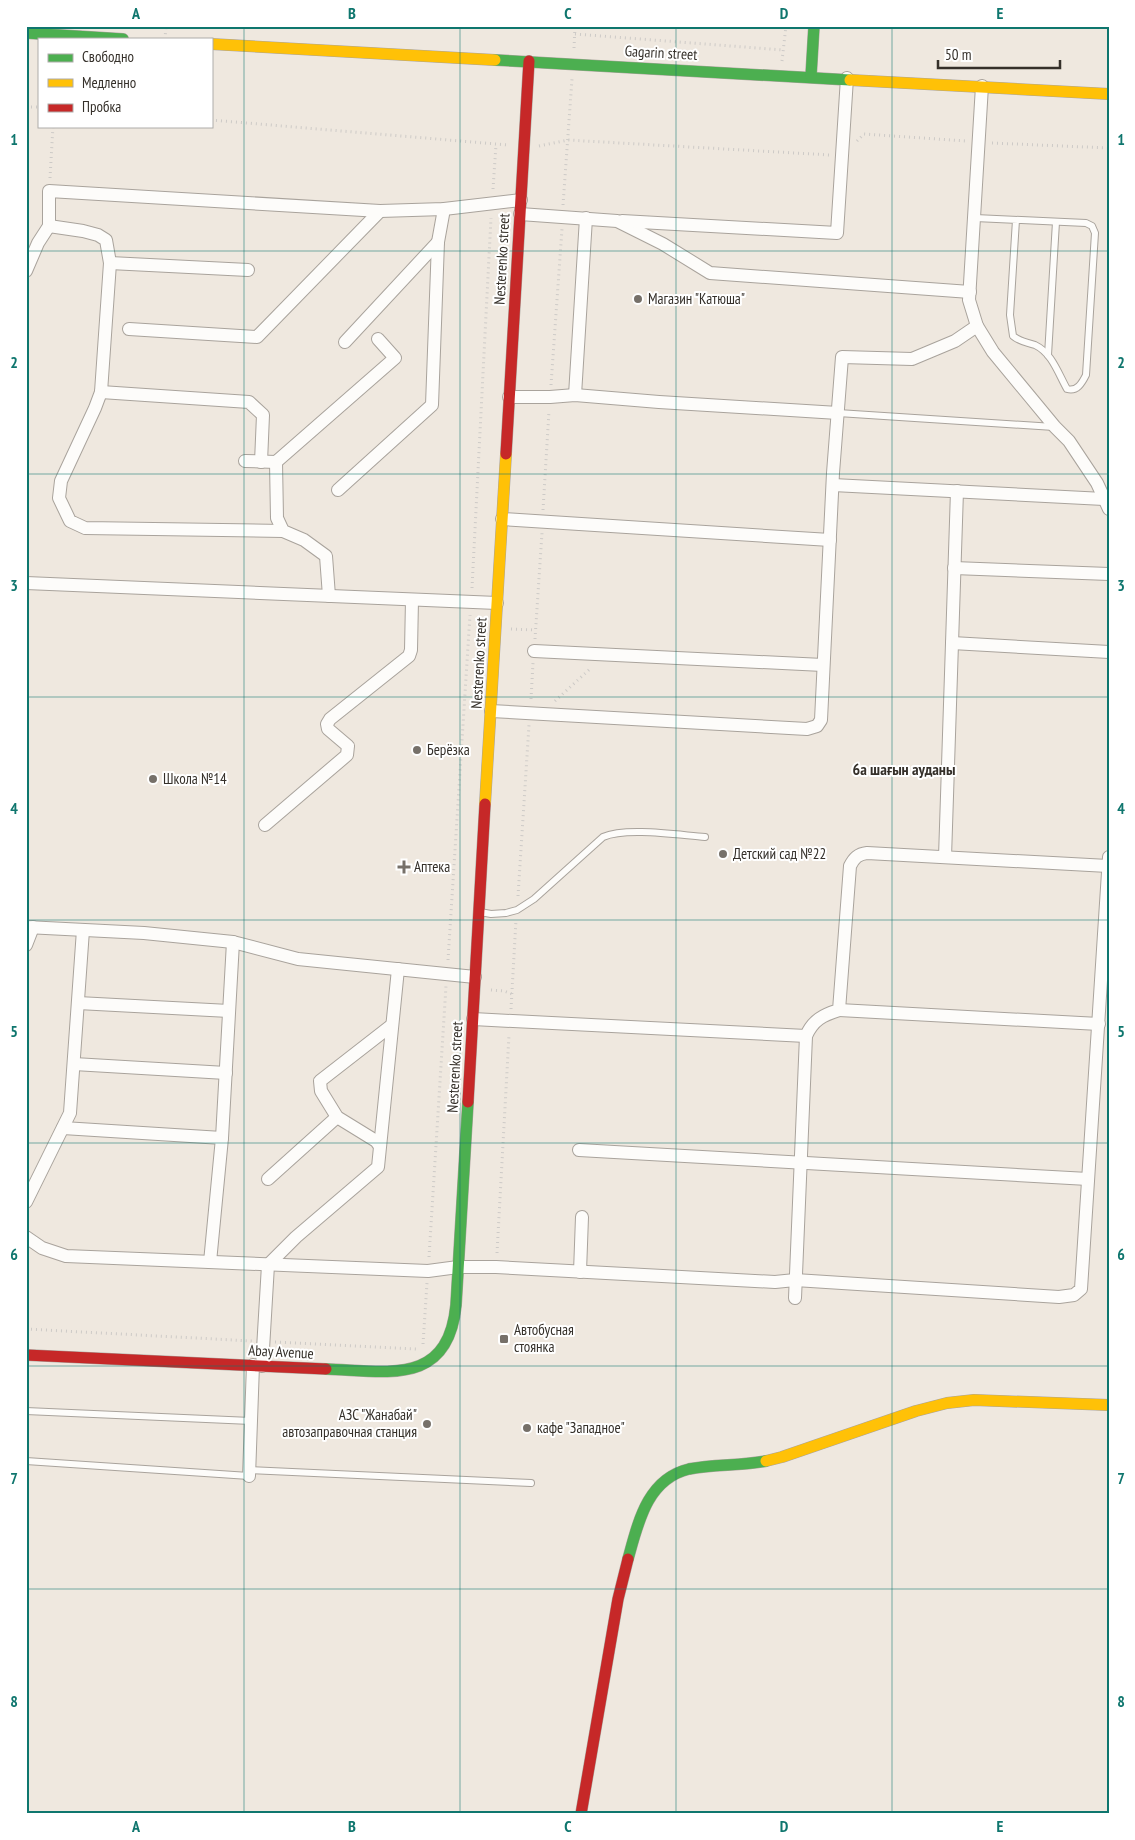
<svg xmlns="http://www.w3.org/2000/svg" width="1135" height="1840" font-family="'PT Sans Narrow',sans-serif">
<rect width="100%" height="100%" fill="#efe8df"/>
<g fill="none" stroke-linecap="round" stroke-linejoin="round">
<defs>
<g id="lane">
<path d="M 975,218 L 1086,223 L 1092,226 L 1095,233 L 1086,375 C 1082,383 1077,392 1067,389 C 1058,373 1052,353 1035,345 C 1027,342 1020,342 1013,336 L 1010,315 L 1016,220"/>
<polyline points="1048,355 1056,222"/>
<polyline points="838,413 1054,427"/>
<path d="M 480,912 L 491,914 L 506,913 L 517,910 L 534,899 L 603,837 C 626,827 678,835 705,837"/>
<polyline points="26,1411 251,1421"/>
<polyline points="26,1461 249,1476"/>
<polyline points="249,1470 531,1483"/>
</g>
<g id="street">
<polyline points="982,86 969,300 977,326 993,352 1055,427 1069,441 1097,483 1109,509"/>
<polyline points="520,214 617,221 663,244 710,273 970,292"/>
<polyline points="622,221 837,233 847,78"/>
<polyline points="49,226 83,231 98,235 106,240 110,263 101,392 95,408 61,481 59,498 70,521 85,528 283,531"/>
<polyline points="110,263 248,270"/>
<polyline points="26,271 38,243 49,226 49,191 380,211 444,209 521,200"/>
<polyline points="129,329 257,337 380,211"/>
<polyline points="345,342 438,242"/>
<polyline points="101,392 249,402 263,415 261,462"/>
<polyline points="575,395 586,218"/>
<polyline points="509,397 550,397 575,395 659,402 838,413"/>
<polyline points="245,461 276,462 395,358 378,339"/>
<polyline points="276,462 277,518 283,531 304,540 326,556 329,596"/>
<polyline points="833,485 1104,499"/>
<polyline points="338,490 432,405 438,242 444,209"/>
<polyline points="502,519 830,540"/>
<polyline points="954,568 1109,574"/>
<polyline points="26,583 497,603"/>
<polyline points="952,643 1109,652"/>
<polyline points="534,651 823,665"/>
<polyline points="491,711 807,729 817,726 821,720 833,473 842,357 912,359 955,341 977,326"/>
<polyline points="265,825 347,755 348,746 328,729 327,724 330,719 409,656 411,650 412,600"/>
<polyline points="945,857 957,491"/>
<polyline points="26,927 144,933 233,942 298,959 475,977"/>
<polyline points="26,945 33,927"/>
<polyline points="78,1003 229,1011"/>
<polyline points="839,1010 1099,1024"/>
<polyline points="473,1019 806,1036"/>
<polyline points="74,1064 226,1073"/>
<polyline points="63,1128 222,1138"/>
<polyline points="379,1145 376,1141 337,1117 321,1091 320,1081 392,1025"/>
<polyline points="579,1150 1088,1179"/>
<polyline points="268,1179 337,1117"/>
<polyline points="26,1202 70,1113 83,930"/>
<polyline points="26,1237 42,1248 66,1256 428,1271 458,1267 496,1267 775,1282 795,1280 1059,1297 1074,1295 1081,1289 1109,857"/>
<polyline points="210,1262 222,1138 233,942"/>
<polyline points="580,1272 582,1217"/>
<path d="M 795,1298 L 806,1036 C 813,1020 823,1015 839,1010 L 850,866 C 854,858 858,854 867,853 L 1108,866"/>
<polyline points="262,1366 268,1265 296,1237 378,1167 398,969"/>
<polyline points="249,1476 253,1365"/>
</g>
<g id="fast">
<polyline points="26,33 123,39"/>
<polyline points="495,60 850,80"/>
<polyline points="811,76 814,26"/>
<path d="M 326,1369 C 387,1371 448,1387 456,1305 L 468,1102"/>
<path d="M 628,1559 C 638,1523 647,1479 689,1469 C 714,1464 741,1466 766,1461"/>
</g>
<g id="slow">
<polyline points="211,44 495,60"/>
<polyline points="850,80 1109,94"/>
<polyline points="485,804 506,454"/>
<polyline points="766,1461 782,1457 916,1411 947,1403 974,1400 1109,1405"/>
</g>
<g id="jam">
<polyline points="506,454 529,61"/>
<polyline points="468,1102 485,804"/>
<polyline points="26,1355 326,1369"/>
<polyline points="581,1814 618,1599 628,1559"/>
</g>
</defs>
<use href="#lane" stroke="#a9a39c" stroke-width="8"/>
<use href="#street" stroke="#a9a39c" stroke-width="14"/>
<use href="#fast" stroke="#a9a39c" stroke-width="12"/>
<use href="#slow" stroke="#a9a39c" stroke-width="12"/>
<use href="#jam" stroke="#a9a39c" stroke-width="12"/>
<g stroke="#cdcac7" stroke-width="3" stroke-dasharray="1 4" stroke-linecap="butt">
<polyline points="575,34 783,50"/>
<polyline points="165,39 166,26"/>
<polyline points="574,48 575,26"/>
<polyline points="782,61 786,26"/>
<polyline points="26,107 39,107"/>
<polyline points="211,120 508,145"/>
<polyline points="857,141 864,134 966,141"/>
<polyline points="992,143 1109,148"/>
<polyline points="539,146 568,140 830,155"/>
<polyline points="50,178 53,126"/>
<polyline points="493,189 496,145"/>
<polyline points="563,205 572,79"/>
<polyline points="551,385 562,229"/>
<polyline points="543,510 549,411"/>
<polyline points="472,588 491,218"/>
<polyline points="511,629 535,630"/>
<polyline points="535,639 542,533"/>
<polyline points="531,699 533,663"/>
<polyline points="555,701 591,668"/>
<polyline points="518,896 529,725"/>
<polyline points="448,960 470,615"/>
<polyline points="491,990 504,991 512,994"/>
<polyline points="511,1009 516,920"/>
<polyline points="497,1253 509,1035"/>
<polyline points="429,1257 446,986"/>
<polyline points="26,1329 252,1341"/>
<polyline points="275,1342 417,1349"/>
<polyline points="423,1344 427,1283"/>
</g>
<use href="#lane" stroke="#fdfcfa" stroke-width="6"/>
<use href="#street" stroke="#fdfcfa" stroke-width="12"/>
<use href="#fast" stroke="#4caf50" stroke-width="11"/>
<use href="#slow" stroke="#ffc107" stroke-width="11"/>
<use href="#jam" stroke="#c62828" stroke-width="11"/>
</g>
<path fill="none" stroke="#0f766e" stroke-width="1" stroke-opacity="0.55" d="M 244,26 L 244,1814M 460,26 L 460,1814M 676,26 L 676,1814M 892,26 L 892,1814M 26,251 L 1109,251M 26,474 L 1109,474M 26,697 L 1109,697M 26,920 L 1109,920M 26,1143 L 1109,1143M 26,1366 L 1109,1366M 26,1589 L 1109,1589"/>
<g fill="#767069" stroke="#fff" stroke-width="2">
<circle cx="638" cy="299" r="5"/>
<circle cx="417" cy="750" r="5"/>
<circle cx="153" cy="779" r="5"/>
<circle cx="723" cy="854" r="5"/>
<path d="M401.5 859.5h5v5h5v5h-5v5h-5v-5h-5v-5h5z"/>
<rect x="499" y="1334" width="10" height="10" rx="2.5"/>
<circle cx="427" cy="1424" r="5"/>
<circle cx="527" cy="1428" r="5"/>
</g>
<g text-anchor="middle" stroke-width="4" stroke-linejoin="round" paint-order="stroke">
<g font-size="15" fill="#35302a" stroke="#fff">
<text transform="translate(661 53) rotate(3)" y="5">Gagarin street</text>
<text transform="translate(502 259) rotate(-87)" y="5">Nesterenko street</text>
<text transform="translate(479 663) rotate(-87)" y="5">Nesterenko street</text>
<text transform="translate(455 1067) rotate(-87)" y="5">Nesterenko street</text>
<text transform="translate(281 1352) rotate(3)" y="5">Abay Avenue</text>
</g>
<g font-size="15" fill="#35302a" stroke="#fff" text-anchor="start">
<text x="648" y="304">Магазин "Катюша"</text>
<text x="427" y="755">Берёзка</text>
<text x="163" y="784">Школа №14</text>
<text x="733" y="859">Детский сад №22</text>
<text x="414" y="872">Аптека</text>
<text x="514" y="1335">Автобусная<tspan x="514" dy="17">стоянка</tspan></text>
<text x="417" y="1420" text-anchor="end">АЗС "Жанабай"<tspan x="417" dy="17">автозаправочная станция</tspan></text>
<text x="537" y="1433">кафе "Западное"</text>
</g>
<g font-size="16" font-weight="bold" fill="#35302a" stroke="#fff">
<text x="904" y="775">6а шағын ауданы</text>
</g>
</g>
<rect width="1135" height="1840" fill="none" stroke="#ffffff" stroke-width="55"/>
<rect x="38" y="38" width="175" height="90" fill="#ffffff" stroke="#aeacaa"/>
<rect x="48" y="54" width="25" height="8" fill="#4caf50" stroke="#aeacaa"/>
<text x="82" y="62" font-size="15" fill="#35302a">Свободно</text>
<rect x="48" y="79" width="25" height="8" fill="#ffc107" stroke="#aeacaa"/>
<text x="82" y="88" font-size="15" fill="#35302a">Медленно</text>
<rect x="48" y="104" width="25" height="8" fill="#c62828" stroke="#aeacaa"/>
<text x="82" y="112" font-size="15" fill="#35302a">Пробка</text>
<path d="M938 60v8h122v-8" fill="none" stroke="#35302a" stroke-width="2.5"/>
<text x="945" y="60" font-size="15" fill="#35302a" stroke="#ffffff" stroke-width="4" paint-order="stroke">50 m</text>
<rect x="28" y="28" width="1080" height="1784" fill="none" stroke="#0f766e" stroke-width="2"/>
<g font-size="16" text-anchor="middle" font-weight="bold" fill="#0f766e">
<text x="136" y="19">A</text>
<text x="352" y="19">B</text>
<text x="568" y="19">C</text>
<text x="784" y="19">D</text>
<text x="1000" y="19">E</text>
<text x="14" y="145">1</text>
<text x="1121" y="145">1</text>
<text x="14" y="368">2</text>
<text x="1121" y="368">2</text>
<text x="14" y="591">3</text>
<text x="1121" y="591">3</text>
<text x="14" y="814">4</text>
<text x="1121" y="814">4</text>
<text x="14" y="1037">5</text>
<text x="1121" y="1037">5</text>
<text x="14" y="1260">6</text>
<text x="1121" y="1260">6</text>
<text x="14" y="1484">7</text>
<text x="1121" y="1484">7</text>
<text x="14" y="1707">8</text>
<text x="1121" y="1707">8</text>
<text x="136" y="1832">A</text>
<text x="352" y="1832">B</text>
<text x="568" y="1832">C</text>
<text x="784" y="1832">D</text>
<text x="1000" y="1832">E</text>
</g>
</svg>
